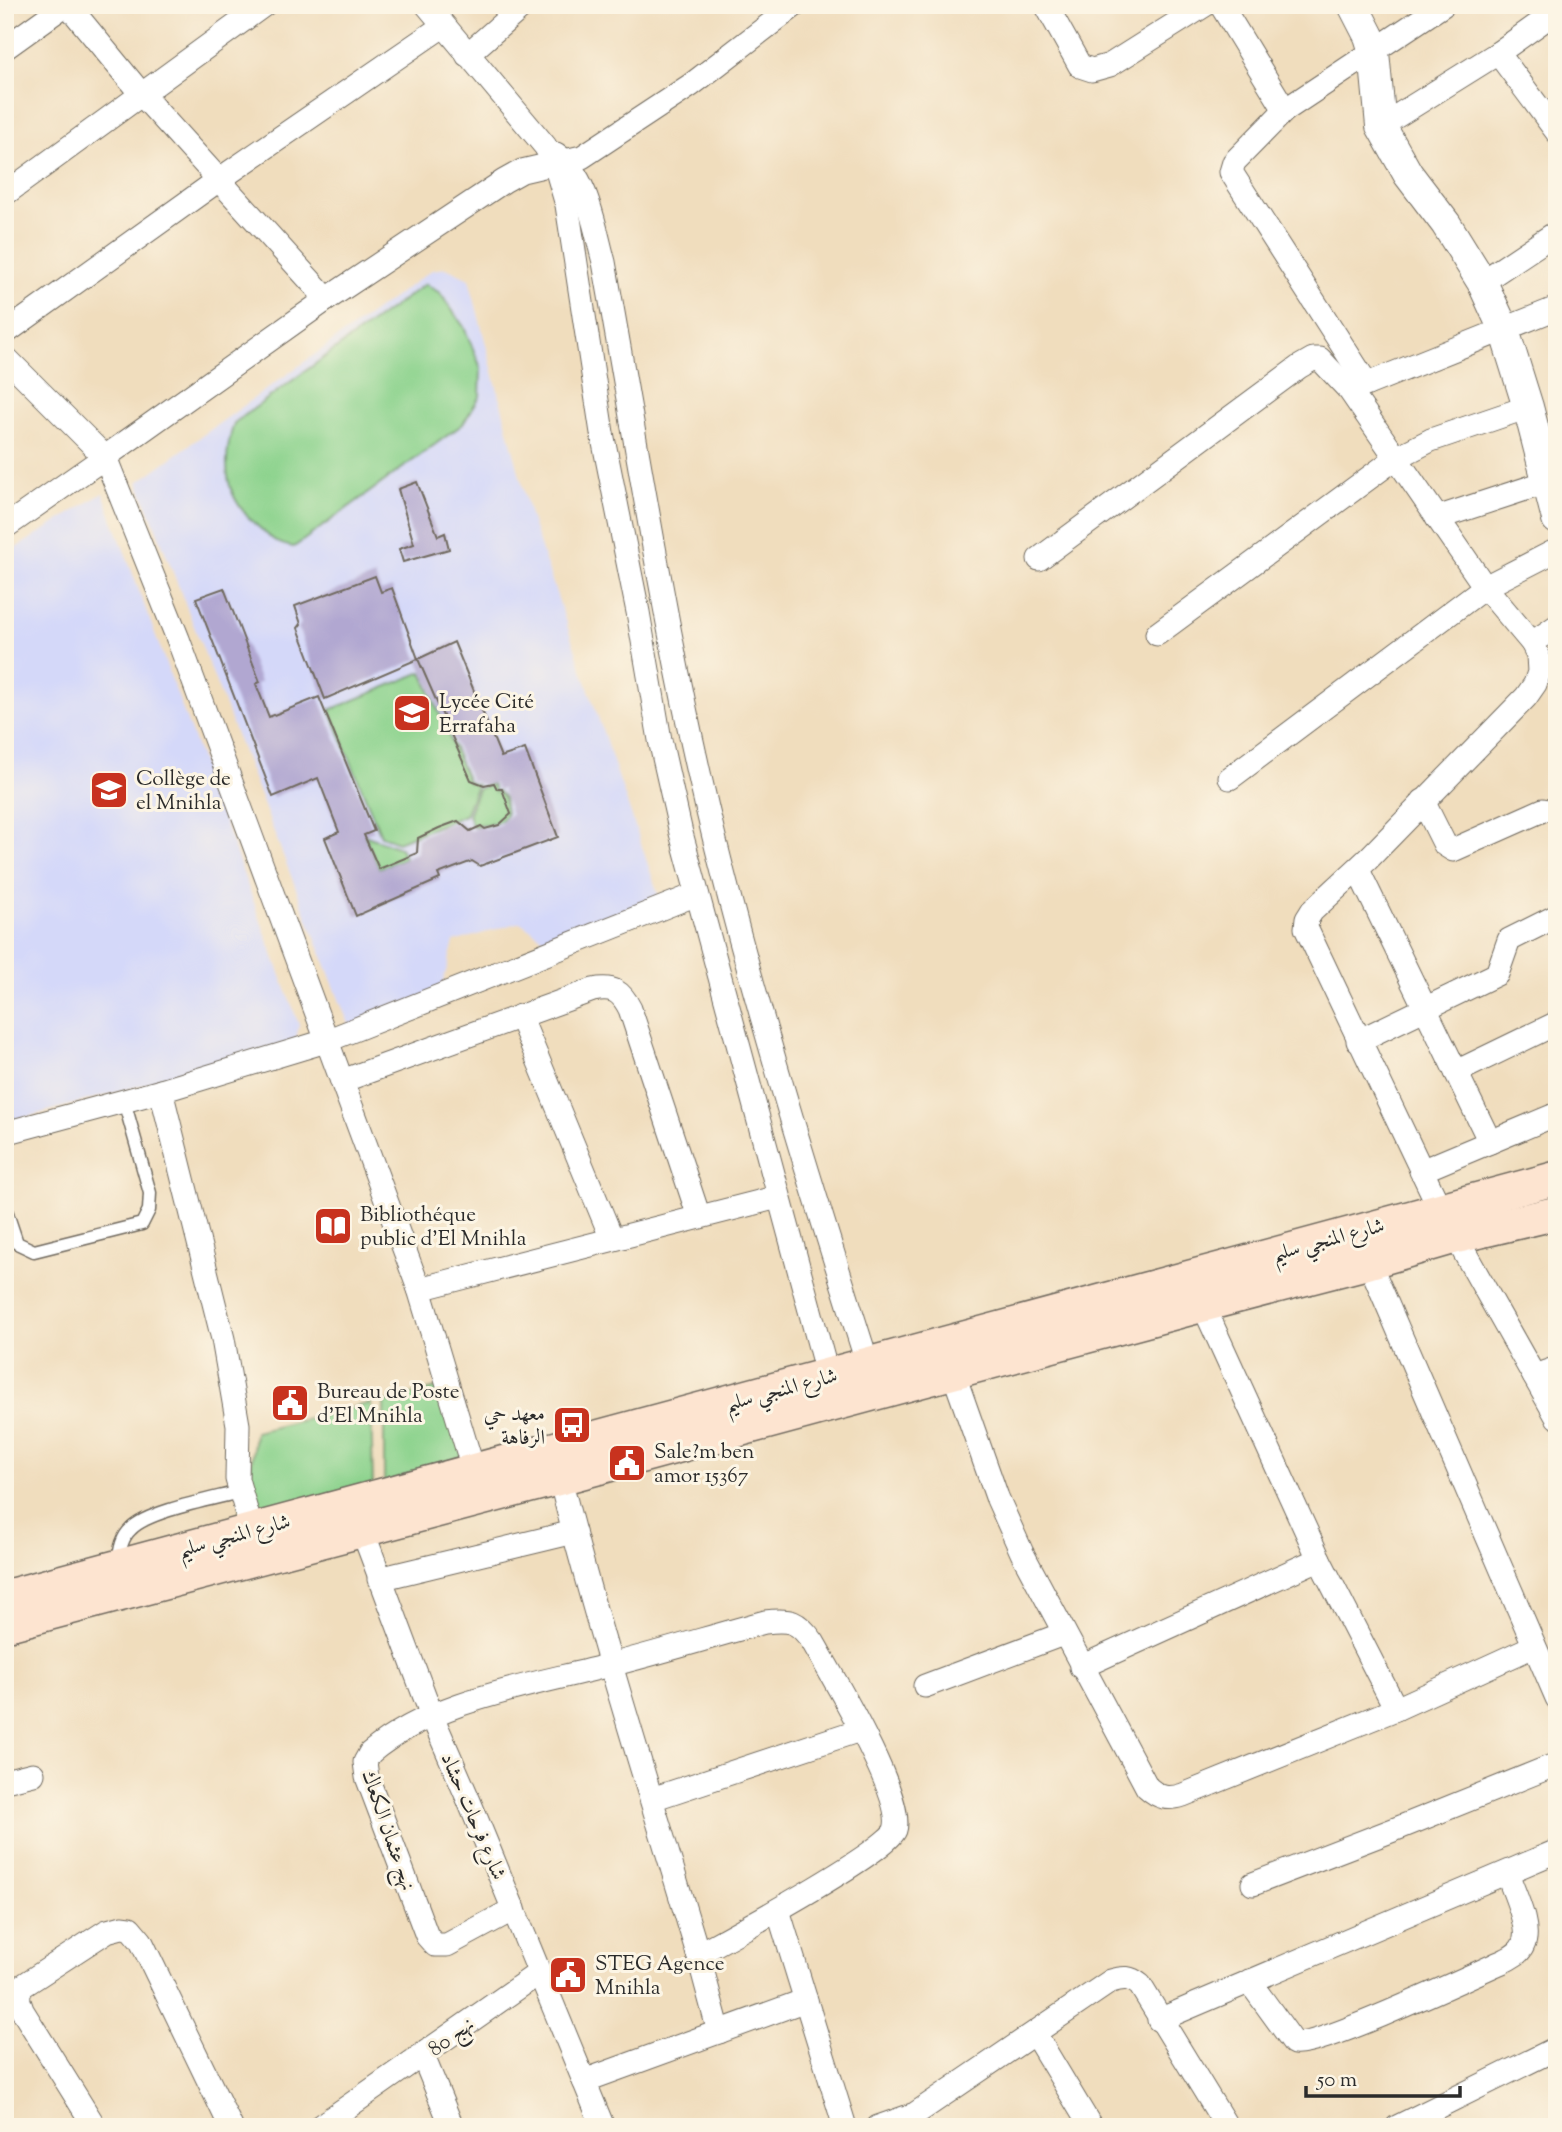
<svg xmlns="http://www.w3.org/2000/svg" width="1562" height="2132" font-family="'Sorts Mill Goudy',Amiri,serif">
<rect width="100%" height="100%" fill="#fcf5e5"/>
<filter id="ink" filterUnits="userSpaceOnUse"><feTurbulence type="fractalNoise" baseFrequency=".0143" numOctaves="2"/><feDisplacementMap in="SourceGraphic" scale="14" xChannelSelector="R" yChannelSelector="G"/><feConvolveMatrix kernelMatrix="1 2 1 2 8 2 1 2 1" color-interpolation-filters="sRGB"/></filter>
<filter id="wash" filterUnits="userSpaceOnUse"><feTurbulence type="fractalNoise" baseFrequency=".00686" numOctaves="4" result="noise"/><feDisplacementMap in="SourceGraphic" scale="28" xChannelSelector="R" yChannelSelector="G"/><feGaussianBlur stdDeviation="1.57" result="paint"/><feColorMatrix in="noise" values="0 0 0 0 0 0 0 0 0 0 0 0 0 0 0 0 0 1.4 0 .05"/><feComposite in="paint" operator="in"/></filter>
<g filter="url(#wash)">
<rect width="100%" height="100%" fill="#f0ddbd"/>
<g fill="#d4d8f9">
<polygon points="446,268 469,279 531,519 662,906 553,945 520,922 454,942 440,993 351,1030 138,482 432,270"/>
<polygon points="103,493 299,1025 295,1043 5,1123 5,555"/>
</g>
<g fill="#8dd38e" stroke="#5c7f5c" stroke-width="2">
<path d="M 425,284 L 440,293 L 464,327 L 481,368 L 480,396 L 463,424 L 294,547 C 279,545 273,540 262,530 C 225,500 220,467 234,423 Z"/>
<polygon points="422,672 468,782 477,785 465,815 398,842 381,836 330,710"/>
<polygon points="492,784 495,792 498,791 504,798 506,815 501,821 485,826 482,824 473,827 468,815 478,789"/>
<polygon points="364,835 400,848 405,858 379,869"/>
<polygon points="453,1383 471,1453 384,1483 384,1403"/>
<polygon points="371,1403 373,1487 238,1525 243,1491 250,1477 255,1432"/>
</g>
<g id="blocks">
<g fill="#b1a7d1">
<polygon points="417,482 438,536 445,533 449,549 403,562 399,549 414,544 398,489"/>
<polygon points="375,576 381,592 392,588 418,659 325,699 298,628 301,624 295,606"/>
<polygon points="224,588 260,682 256,684 269,717 319,697 374,831 364,835 379,869 417,853 418,838 439,828 458,821 470,831 481,826 485,829 499,825 511,814 502,789 497,789 494,783 484,785 471,780 418,659 454,642 501,757 525,749 558,837 480,866 472,861 438,874 440,879 356,916 325,838 339,832 318,778 273,797 196,598"/>
</g>
</g>
</g>
<g filter="url(#ink)">
<use href="#blocks" fill-opacity="0" stroke="#70695e" stroke-width="2"/>
<g fill="none" stroke-linecap="round" stroke-linejoin="round">
<defs>
<g id="service">
<polyline points="5,1207 17,1243 34,1251 142,1224 149,1210 150,1193 124,1101"/>
<path d="M 119,1564 C 119,1551 121,1538 131,1529 C 148,1511 213,1499 239,1492"/>
</g>
<g id="minor">
<polyline points="68,5 142,95 327,299"/>
<polyline points="427,5 545,146 555,164 567,205 602,433 638,612 660,740 681,833 828,1377"/>
<polyline points="1046,5 1080,66 1092,70 1110,65 1205,5"/>
<polyline points="1221,5 1285,110"/>
<polyline points="5,48 65,5"/>
<polyline points="1498,53 1557,132"/>
<polyline points="467,55 524,5"/>
<polyline points="1381,126 1498,53 1557,11"/>
<path d="M 556,154 C 588,177 594,226 604,262 C 640,462 670,664 720,861 C 763,1031 815,1198 868,1365"/>
<polyline points="5,194 264,5"/>
<polyline points="1482,282 1557,232"/>
<polyline points="5,333 220,179 443,26"/>
<polyline points="5,357 105,457 5,527"/>
<polyline points="1367,384 1231,172 1234,162 1285,110 1443,5"/>
<polyline points="1355,389 1557,308"/>
<polyline points="1437,518 1547,482"/>
<polyline points="1039,559 1299,367 1313,359 1320,359 1350,391 1485,587 1532,643 1538,655 1539,672 1535,684 1526,697 1368,859 1312,911 1307,919 1306,928 1440,1209 1557,1417"/>
<polyline points="1157,634 1396,458 1431,440 1528,407"/>
<polyline points="1532,643 1557,626"/>
<polyline points="1230,778 1485,587 1557,550"/>
<polyline points="1423,801 1445,845 1453,850 1543,810"/>
<polyline points="1358,870 1490,1142"/>
<polyline points="520,1016 612,1239"/>
<polyline points="1358,1041 1497,974 1509,940 1557,916"/>
<polyline points="1456,1072 1557,1023"/>
<path d="M 342,1081 L 593,990 C 613,986 621,991 630,1009 L 699,1217"/>
<polyline points="161,1091 223,1339 238,1425 237,1479 252,1531"/>
<polyline points="5,1133 161,1091 326,1041 697,894"/>
<polyline points="1421,1171 1557,1114"/>
<polyline points="1369,1262 1557,1698"/>
<polyline points="419,1289 778,1197"/>
<polyline points="1203,1305 1319,1559 1396,1709"/>
<path d="M 953,1372 L 997,1497 L 1022,1553 L 1147,1787 C 1159,1798 1168,1800 1183,1795 L 1396,1709 L 1534,1646"/>
<polyline points="1534,1376 1557,1368"/>
<polyline points="474,1472 419,1289 178,639 105,457 327,299 504,181 522,171 582,157 691,85 795,5"/>
<polyline points="357,1516 432,1716 469,1801 603,2127"/>
<polyline points="379,1579 574,1532"/>
<polyline points="1081,1667 1319,1559"/>
<polyline points="925,1686 1063,1634"/>
<polyline points="5,1781 33,1774"/>
<polyline points="652,1799 860,1730"/>
<polyline points="1253,1884 1401,1827 1557,1764"/>
<path d="M 514,1909 L 447,1945 L 435,1945 L 427,1936 L 367,1777 L 365,1762 L 370,1753 C 434,1699 531,1686 610,1665 C 662,1652 713,1636 765,1622 C 791,1619 798,1621 813,1642 C 831,1674 906,1799 895,1830 C 887,1852 727,1938 698,1954 C 651,1796 600,1639 560,1478"/>
<polyline points="778,1910 845,2127"/>
<polyline points="698,1954 719,2032"/>
<path d="M 1249,1981 L 1294,2043 C 1315,2049 1475,1974 1506,1960 C 1513,1956 1520,1953 1523,1945 C 1532,1928 1513,1891 1507,1873"/>
<polyline points="1159,2020 1557,1851"/>
<polyline points="1035,2034 1091,2127"/>
<polyline points="423,2056 452,2127"/>
<polyline points="584,2081 806,2000"/>
<polyline points="95,2127 22,2010 18,1998 21,1987 107,1931 122,1927 130,1928 141,1941 231,2127"/>
<polyline points="319,2127 539,1973"/>
<path d="M 878,2127 L 915,2114 L 1111,1981 C 1124,1977 1130,1977 1140,1985 L 1227,2127"/>
<polyline points="1397,2127 1557,2048"/>
</g>
<polyline id="tertiary" points="1353,5 1369,36 1374,52 1381,126 1408,174 1446,224 1482,282 1504,330 1528,407 1557,519"/>
<g id="secondary">
<polyline points="5,1597 1557,1178"/>
<polyline points="5,1625 560,1478 1203,1305 1369,1262 1455,1237 1557,1213"/>
</g>
</defs>
<use href="#service" stroke="#70695e" stroke-width="15"/>
<use href="#minor" stroke="#70695e" stroke-width="25"/>
<use href="#tertiary" stroke="#70695e" stroke-width="32"/>
<use href="#secondary" stroke="#70695e" stroke-width="36"/>
<use href="#service" stroke="#fff" stroke-width="12"/>
<use href="#minor" stroke="#fff" stroke-width="23"/>
<use href="#tertiary" stroke="#fff" stroke-width="30"/>
<use href="#secondary" stroke="#fde4d0" stroke-width="33"/>
</g>
</g>
<defs>
<symbol id="school-square" viewBox="-11 -11 22 22"><rect x="-9" y="-9" width="18" height="18" rx="4" fill="#c8321e" stroke="#fcf5e5"/><path d="M0-5L7-2L0 1L-7-2ZM-4 1L0 2.5L4 1V4Q0 6-4 4Z" fill="#fff"/></symbol>
<symbol id="library-square" viewBox="-11 -11 22 22"><rect x="-9" y="-9" width="18" height="18" rx="4" fill="#c8321e" stroke="#fcf5e5"/><path d="M-6-4Q-3-5.5-.7-3.5V5Q-3 3-6 4ZM6-4Q3-5.5 .7-3.5V5Q3 3 6 4Z" fill="#fff"/></symbol>
<symbol id="civic-square" viewBox="-11 -11 22 22"><rect x="-9" y="-9" width="18" height="18" rx="4" fill="#c8321e" stroke="#fcf5e5"/><path d="M-.6-6.5H3V-4.5H.6V-3L4-1V1h2V6H-6V1h2V-1L-.6-3ZM-1.2 2.5V6h2.4V2.5Z" fill="#fff"/></symbol>
<symbol id="bus-square" viewBox="-11 -11 22 22"><rect x="-9" y="-9" width="18" height="18" rx="4" fill="#c8321e" stroke="#fcf5e5"/><path d="M-5-6H5V4H4V6H2V4H-2V6H-4V4H-5ZM-3.5-4V0h7V-4ZM-3.5 1.2v1.5H-2V1.2ZM2 1.2v1.5H3.5V1.2Z" fill="#fff"/></symbol>
</defs>
<g fill-rule="evenodd">
<use href="#school-square" x="390" y="691" width="44" height="44"/>
<use href="#school-square" x="87" y="768" width="44" height="44"/>
<use href="#library-square" x="311" y="1204" width="44" height="44"/>
<use href="#civic-square" x="268" y="1381" width="44" height="44"/>
<use href="#bus-square" x="550" y="1403" width="44" height="44"/>
<use href="#civic-square" x="605" y="1441" width="44" height="44"/>
<use href="#civic-square" x="546" y="1953" width="44" height="44"/>
</g>
<g text-anchor="middle" stroke-width="6" stroke-linejoin="round" paint-order="stroke">
<g font-size="21" fill="#2b2b2b" stroke="#fcf5e5" text-anchor="start">
<text x="439" y="708">Lycée Cité<tspan x="439" dy="24">Errafaha</tspan></text>
<text x="136" y="785">Collège de<tspan x="136" dy="24">el Mnihla</tspan></text>
<text x="360" y="1221">Bibliothéque<tspan x="360" dy="24">public d'El Mnihla</tspan></text>
<text x="317" y="1398">Bureau de Poste<tspan x="317" dy="24">d'El Mnihla</tspan></text>
<text x="545" y="1420" text-anchor="end">معهد حي<tspan x="545" dy="24">الرفاهة</tspan></text>
<text x="654" y="1458">Sale?m ben<tspan x="654" dy="24">amor 15367</tspan></text>
<text x="595" y="1970">STEG Agence<tspan x="595" dy="24">Mnihla</tspan></text>
</g>
<g font-size="21" fill="#2b2b2b" stroke="#fcf5e5">
<text transform="translate(1328 1239) rotate(-15)" y="7">شارع المنجي سليم</text>
<text transform="translate(781 1389) rotate(-15)" y="7">شارع المنجي سليم</text>
<text transform="translate(234 1535) rotate(-15)" y="7">شارع المنجي سليم</text>
<text transform="translate(474 1816) rotate(67)" y="7">شارع فرحات حشاد</text>
<text transform="translate(389 1830) rotate(71)" y="7">نهج عثمان الكعاك</text>
<text transform="translate(451 2036) rotate(-36)" y="7">نهج 80</text>
</g>
</g>
<rect width="1562" height="2132" fill="none" stroke="#fcf5e5" stroke-width="28"/>
<path d="M1306 2086v10h154v-10" fill="none" stroke="#2b2b2b" stroke-width="3.5"/>
<text x="1317" y="2086" font-size="21" fill="#2b2b2b" stroke="#fcf5e5" stroke-width="5" paint-order="stroke">50 m</text>
</svg>
